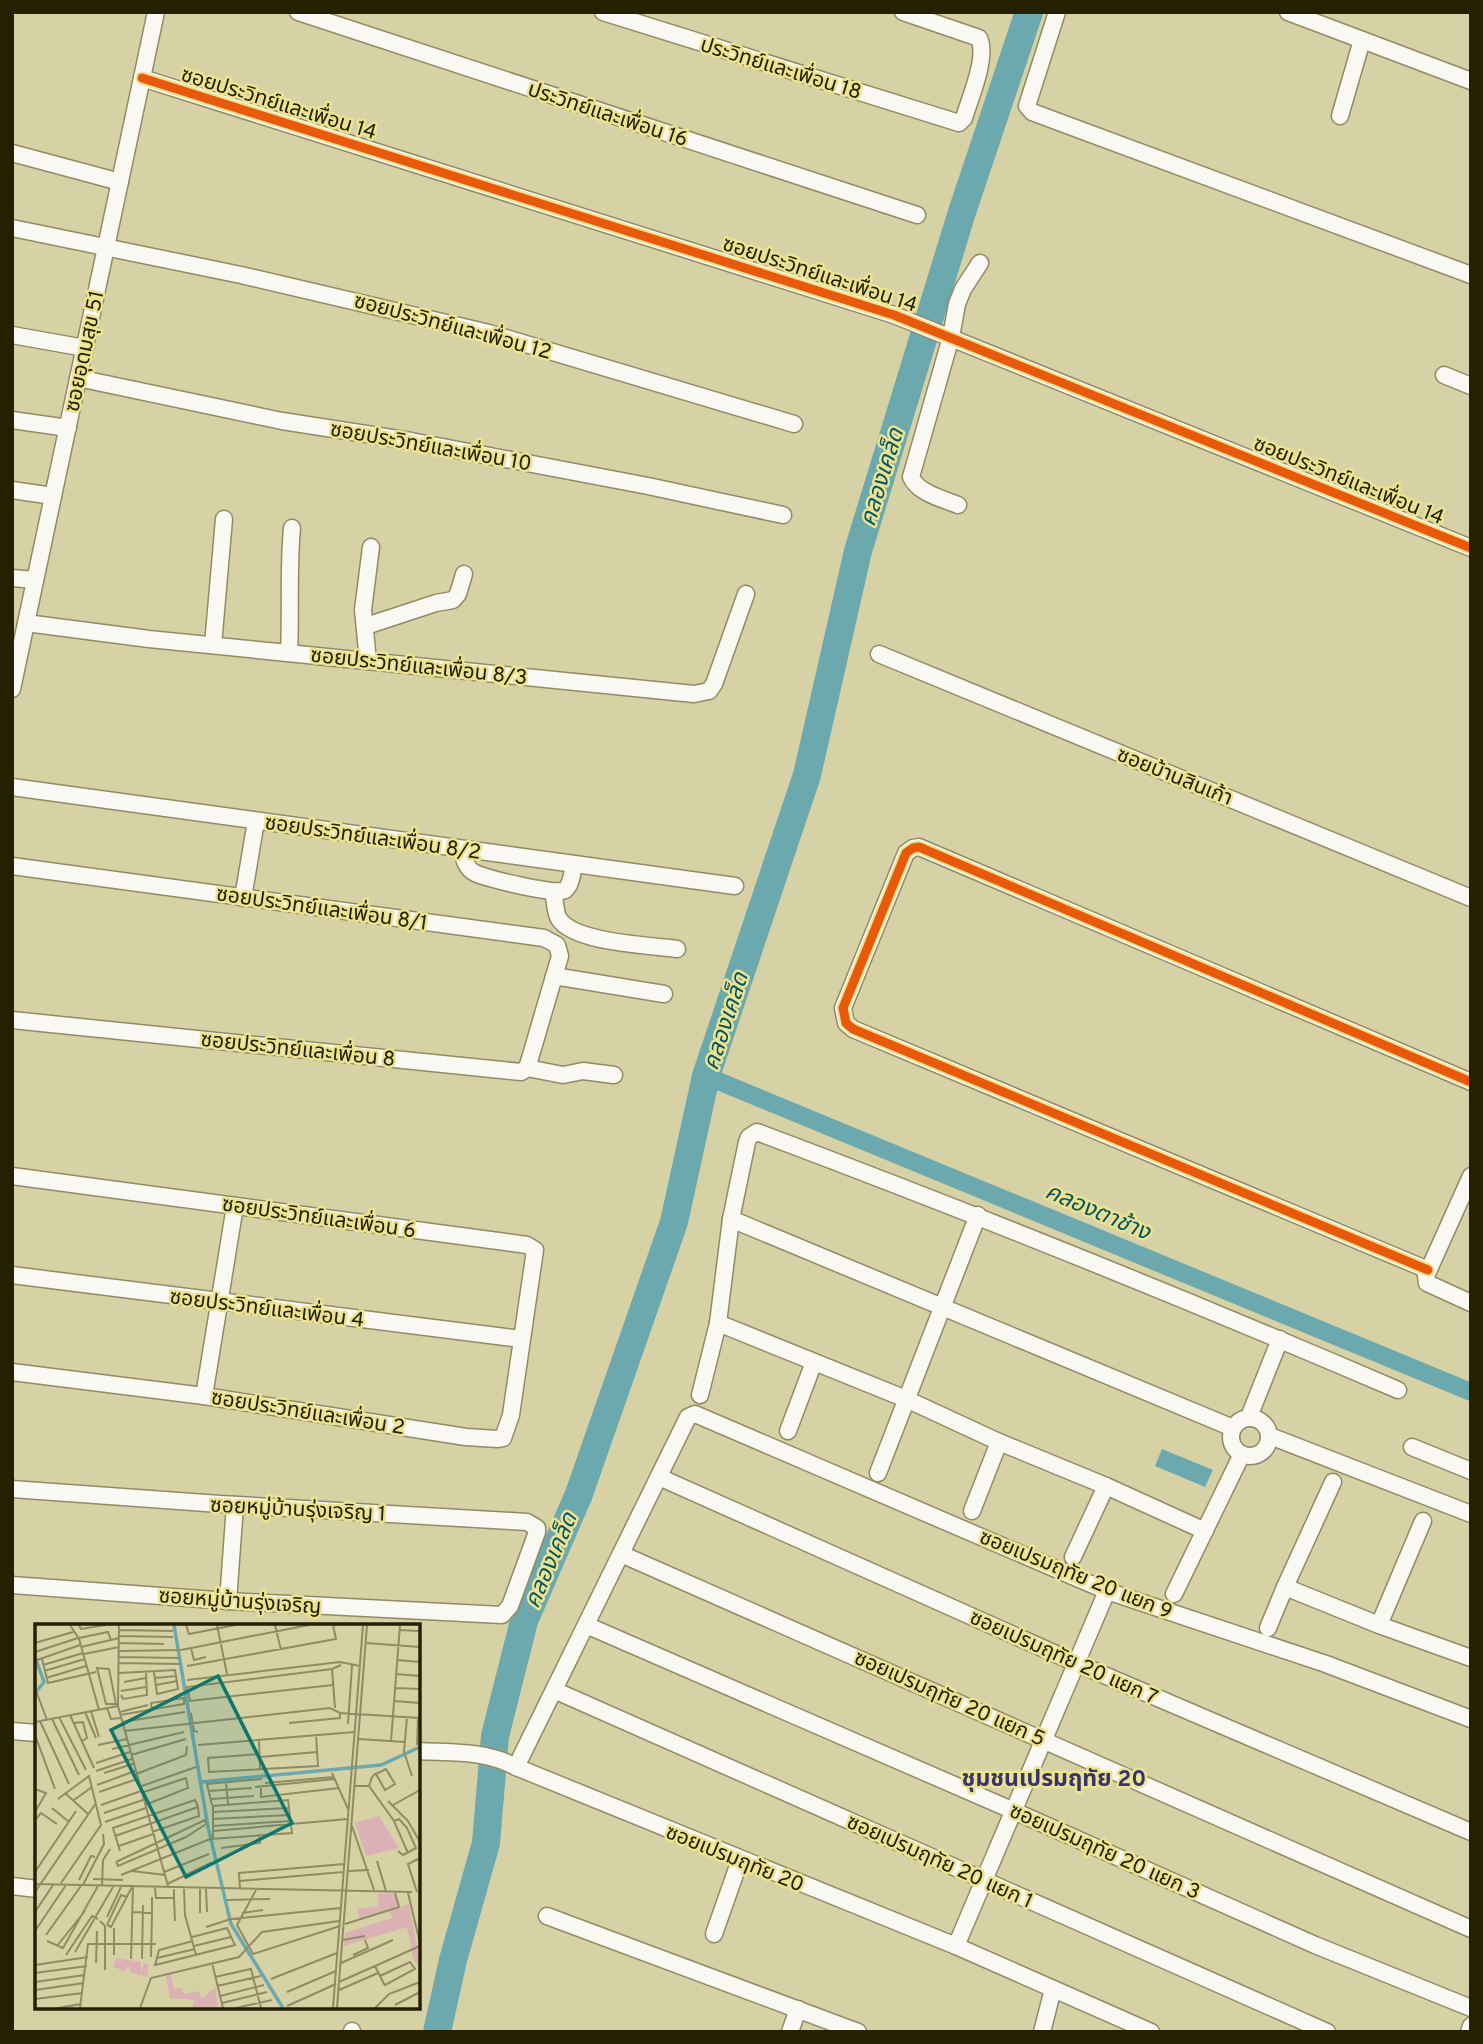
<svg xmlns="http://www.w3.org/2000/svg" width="1483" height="2044" font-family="Overpass,'Noto Sans Thai',sans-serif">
<rect width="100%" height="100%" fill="#d7d2a5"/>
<polygon fill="#6ca9af" points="1162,1449 1213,1470 1205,1487 1155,1466"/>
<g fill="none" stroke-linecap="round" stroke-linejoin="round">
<polyline stroke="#6ca9af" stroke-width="18" points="706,1076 1471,1392"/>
<polyline stroke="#6ca9af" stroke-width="28" points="437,2032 453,1960 486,1843 495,1736 524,1621 579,1494 674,1222 706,1076 807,775 858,551 962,212 1029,12"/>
<defs>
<g id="minor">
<polyline points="298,12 917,215"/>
<path d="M 603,12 L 959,123 L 964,118 C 970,98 988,57 979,38 L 903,12"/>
<polyline points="1057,12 1027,106 1032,112 1471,275"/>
<polyline points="1288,12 1471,81"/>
<polyline points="142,78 894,315 1471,548"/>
<polyline points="1340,116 1362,40"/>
<polyline points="12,153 120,182"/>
<polyline points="12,228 241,275 489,333 794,424"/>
<polyline points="12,335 85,348"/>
<polyline points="1444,375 1471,386"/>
<polyline points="78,378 282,421 411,441 648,486 783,515"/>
<polyline points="12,420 68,428"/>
<polyline points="12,490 53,496"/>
<path d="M 958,505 C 943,499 918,493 911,477 L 951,337 L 957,304 L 963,289 L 980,263"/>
<polyline points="12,578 35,580"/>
<polyline points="26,623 149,639 694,694 709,691 714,684 746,594"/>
<polyline points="366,626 436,603 453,600 458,594 464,574"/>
<polyline points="213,645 224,519"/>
<path d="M 289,653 C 291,611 288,571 292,528"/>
<polyline points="879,654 1471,898"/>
<polyline points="368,661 363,610 371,547"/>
<polyline points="12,689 156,12"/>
<polyline points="12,787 735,886"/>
<path d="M 462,850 C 464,859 466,869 475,873 C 486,878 556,896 565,890 C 572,884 572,873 574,865"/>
<polyline points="12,866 544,938 557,945 560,956 531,1055 527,1068 521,1072 12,1020"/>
<path d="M 553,892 C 555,899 555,913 559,919 C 575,943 649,945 677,949"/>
<polyline points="243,898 256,821"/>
<polyline points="554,976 664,994"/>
<polyline points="527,1068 563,1075 583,1071 614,1075"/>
<polyline points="12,1176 498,1241 527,1245 535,1250 511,1415 503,1438 498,1439 466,1437 204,1396 12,1372"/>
<polyline points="1471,1176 1426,1276 1427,1283 1471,1303"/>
<polyline points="731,1219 1233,1428"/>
<polyline points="1428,1270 853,1029 846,1023 843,1008 906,853 913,848 919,847 1471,1082"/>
<polyline points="12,1275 521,1339"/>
<polyline points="718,1323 906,1399 999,1442 1106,1486 1205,1531"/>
<path d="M 700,1395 L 718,1323 L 731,1219 L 747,1142 L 749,1137 L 757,1132 C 973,1213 1186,1299 1398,1390"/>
<polyline points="204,1396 235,1206"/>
<polyline points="1249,1417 1280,1339"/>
<circle cx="1250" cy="1437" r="19"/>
<polyline points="788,1431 814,1362"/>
<polyline points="1270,1436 1471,1514"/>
<polyline points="1412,1447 1471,1471"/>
<polyline points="878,1473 978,1215"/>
<polyline points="659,1477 1076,1663 1471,1832"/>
<polyline points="1333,1482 1285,1587 1379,1625 1471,1658"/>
<polyline points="12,1489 220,1504 527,1522 537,1528 537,1532 510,1606 502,1615 228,1601 12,1585"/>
<polyline points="972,1511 999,1442"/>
<polyline points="621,1554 1471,1929"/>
<polyline points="1073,1557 1106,1486"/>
<polyline points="1174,1594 1242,1454"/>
<polyline points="228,1601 235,1505"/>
<polyline points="586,1625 1014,1811 1315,1945 1471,2008"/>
<polyline points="1379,1625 1423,1521"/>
<polyline points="1268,1628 1285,1587"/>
<polyline points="554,1690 1327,2032"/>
<polyline points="12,1731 37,1733"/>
<path d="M 418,1751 C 452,1753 485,1750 516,1767 L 956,1946 L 1151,2032"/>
<polyline points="516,1767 688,1417 695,1414 1107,1591 1326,1664 1471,1719"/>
<polyline points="12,1886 37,1889"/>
<polyline points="547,1916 858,2032"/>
<polyline points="714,1934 740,1860"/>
<polyline points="956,1946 1107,1591"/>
<polyline points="352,2032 352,2031"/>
<polyline points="790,2032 798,2009"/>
<polyline points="1042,2032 1053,1989"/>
<polyline points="1469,2032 1471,2026"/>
</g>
</defs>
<use href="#minor" stroke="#908b65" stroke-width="19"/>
<use href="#minor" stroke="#f9f8f2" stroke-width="16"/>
<defs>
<g id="cycleway">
<polyline points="142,78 894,315 1471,548"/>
<polyline points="1428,1270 853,1029 846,1023 843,1008 906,853 913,848 919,847 1471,1082"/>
</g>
</defs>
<use href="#cycleway" stroke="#ece390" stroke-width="13"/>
<use href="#cycleway" stroke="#e8590c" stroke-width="9"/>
</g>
<g text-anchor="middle" stroke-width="5" stroke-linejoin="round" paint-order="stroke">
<g font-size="21" fill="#252100" stroke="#ece390">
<text transform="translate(781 68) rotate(17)" y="7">ประวิทย์และเพื่อน 18</text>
<text transform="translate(279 103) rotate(17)" y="7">ซอยประวิทย์และเพื่อน 14</text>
<text transform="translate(608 114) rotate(18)" y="7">ประวิทย์และเพื่อน 16</text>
<text transform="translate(820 274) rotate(18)" y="7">ซอยประวิทย์และเพื่อน 14</text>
<text transform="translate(453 326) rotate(15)" y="7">ซอยประวิทย์และเพื่อน 12</text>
<text transform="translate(84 351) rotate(-78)" y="7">ซอยอุดมสุข 51</text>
<text transform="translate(431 446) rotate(10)" y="7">ซอยประวิทย์และเพื่อน 10</text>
<text transform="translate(1349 480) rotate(22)" y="7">ซอยประวิทย์และเพื่อน 14</text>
<text transform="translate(419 666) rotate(6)" y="7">ซอยประวิทย์และเพื่อน 8/3</text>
<text transform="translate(1175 776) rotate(22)" y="7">ซอยบ้านสินเก้า</text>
<text transform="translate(373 837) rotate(8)" y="7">ซอยประวิทย์และเพื่อน 8/2</text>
<text transform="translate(322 908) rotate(8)" y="7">ซอยประวิทย์และเพื่อน 8/1</text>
<text transform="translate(298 1049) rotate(6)" y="7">ซอยประวิทย์และเพื่อน 8</text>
<text transform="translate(319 1217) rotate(8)" y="7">ซอยประวิทย์และเพื่อน 6</text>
<text transform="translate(267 1308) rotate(7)" y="7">ซอยประวิทย์และเพื่อน 4</text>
<text transform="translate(308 1412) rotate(9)" y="7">ซอยประวิทย์และเพื่อน 2</text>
<text transform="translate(298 1509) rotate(3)" y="7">ซอยหมู่บ้านรุ่งเจริญ 1</text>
<text transform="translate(1076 1574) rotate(22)" y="7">ซอยเปรมฤทัย 20 แยก 9</text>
<text transform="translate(240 1601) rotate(4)" y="7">ซอยหมู่บ้านรุ่งเจริญ</text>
<text transform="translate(1064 1657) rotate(24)" y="7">ซอยเปรมฤทัย 20 แยก 7</text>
<text transform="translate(950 1698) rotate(24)" y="7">ซอยเปรมฤทัย 20 แยก 5</text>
<text transform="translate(1105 1851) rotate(24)" y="7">ซอยเปรมฤทัย 20 แยก 3</text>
<text transform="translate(735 1858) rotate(22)" y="7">ซอยเปรมฤทัย 20</text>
<text transform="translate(940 1861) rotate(24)" y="7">ซอยเปรมฤทัย 20 แยก 1</text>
</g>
<g font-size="23" font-style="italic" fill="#065468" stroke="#ece390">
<text transform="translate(881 477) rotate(-73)" y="8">คลองเคล็ด</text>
<text transform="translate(725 1021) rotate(-72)" y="8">คลองเคล็ด</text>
<text transform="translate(1098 1211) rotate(23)" y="8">คลองตาช้าง</text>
<text transform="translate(550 1560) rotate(-67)" y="8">คลองเคล็ด</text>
</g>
<g font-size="23" font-weight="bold" fill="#36336e" stroke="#ece390">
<text x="1054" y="1786">ชุมชนเปรมฤทัย 20</text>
</g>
</g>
<g transform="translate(35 1624)">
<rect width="385" height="385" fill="#d7d2a5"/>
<path d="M 344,192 L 364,224 L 331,232 L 320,199 ZM 343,270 L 360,270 L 365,281 L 324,294 L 322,285 L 344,282 ZM 374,280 L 385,339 L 381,340 L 378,334 L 372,303 L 309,322 L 310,309 L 357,294 L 354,287 ZM 81,334 L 106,338 L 106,350 L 109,339 L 114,340 L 112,353 L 96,349 L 93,341 L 90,347 L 78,343 ZM 136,350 L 139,365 L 147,364 L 149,370 L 163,367 L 167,374 L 181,363 L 182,384 L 157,384 L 159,376 L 135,374 L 131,352 Z" fill="#dbb1b5"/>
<path fill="none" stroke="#6ca9af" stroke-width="3.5" d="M 139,1 L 173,203 L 196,300 L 248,384M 0,33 L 9,58 L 0,69M 166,158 L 346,141 L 385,123"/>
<path fill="none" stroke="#908b63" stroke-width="2" d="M 35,1 L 44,15 L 64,86M 44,1 L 46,5 L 71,1M 84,1 L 83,82 L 133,262M 151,1 L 154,10 L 200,1M 182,1 L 192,50M 240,1 L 246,26M 84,6 L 138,7M 364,6 L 385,7M 84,12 L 138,13M 44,14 L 73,8 L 76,16M 0,19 L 38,8M 84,19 L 129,20M 331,19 L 385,23M 46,23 L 84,14M 156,24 L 159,36 L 171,33M 84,27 L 146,26 L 274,1M 0,28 L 43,14M 49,30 L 84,23M 84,33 L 144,34M 7,35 L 13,59 L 61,48M 2,36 L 45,21M 362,36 L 385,38M 84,39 L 145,40M 8,41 L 48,29M 152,42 L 301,15 L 298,1M 62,44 L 74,45 L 81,80 L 71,80 ZM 297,45 L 152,63 L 155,77 L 298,61M 9,47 L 50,35M 84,49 L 140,46 L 143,65 L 122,70 L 119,48M 361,50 L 385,52M 11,54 L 51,42M 120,54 L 141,52M 152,56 L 305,38 L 325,42M 89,58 L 111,54M 121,61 L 142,57M 0,64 L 12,96M 360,64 L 385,65M 86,67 L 111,63M 86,71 L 88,75 L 112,71 L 111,48M 359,77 L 385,79M 72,84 L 76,95 L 86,94M 300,84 L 297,45 L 306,41M 56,87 L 64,113M 50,88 L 61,114M 85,88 L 113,81M 156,89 L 159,107 L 163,108M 35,91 L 59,144M 85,91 L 149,80 L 149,74 L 116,79 L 117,86M 24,93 L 51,146M 372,93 L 369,128 L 377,152M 17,95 L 44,151M 5,97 L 34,160M 0,98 L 83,82M 87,98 L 150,88M 39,99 L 48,98 L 52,114 L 47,117M 254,99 L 305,94 L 305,89M 313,100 L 317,41M 89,107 L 295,84 L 305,89 L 385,94M 0,111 L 20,165M 324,115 L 370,118M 224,116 L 225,145M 356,117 L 365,1M 63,121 L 92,115M 163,121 L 320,108M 382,121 L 383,94M 77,125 L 149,108M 224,130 L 173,134 L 174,148 L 283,142 L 281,110M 96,131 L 151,115M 225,133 L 282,128M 61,139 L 95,128M 61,147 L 97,135M 69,149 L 98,140M 297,149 L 313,185M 101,150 L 151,131 L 152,122M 191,158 L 193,180M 230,159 L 299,153M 62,161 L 100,147M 320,162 L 334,162 L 359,197 L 373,229M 334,162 L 337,153 L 340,150 L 341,150 L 351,145 L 360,160 L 350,166 L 341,150M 104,163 L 161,143M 220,163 L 300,155M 226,164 L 226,173 L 304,164M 0,165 L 11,169 L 0,188M 173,167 L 217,164M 64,168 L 102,155M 30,169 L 53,190M 106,169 L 151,154 L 153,164 L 110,181M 23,175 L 54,152 L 66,201 L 26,259M 176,175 L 219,172M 39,176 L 57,163M 353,177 L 373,197 L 385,218M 66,181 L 106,167M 177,181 L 172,160 L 227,155M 358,181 L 385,166M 17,184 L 34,198M 178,188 L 254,184M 69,189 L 108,176M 178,195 L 255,191M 0,196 L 6,189 L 22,200M 359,197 L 364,195 L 372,204 L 381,224 L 368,231 L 363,227M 70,198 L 111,184M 178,202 L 256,197M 317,202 L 339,266M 178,207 L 313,195M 117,208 L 164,192 L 163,183M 80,212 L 163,183M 84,222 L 118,210M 186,224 L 225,219 L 224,211M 85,227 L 78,204 L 160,176 L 163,183M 342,237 L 351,267M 81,238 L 170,196 L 171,200M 81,238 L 83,242 L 151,213 L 171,200M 97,247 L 130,251M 313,247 L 334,246M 0,248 L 41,187M 129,248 L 174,230M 86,251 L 175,215 L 257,209 L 253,176 L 178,182 L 178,214M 58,255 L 88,256M 44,256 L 56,232 L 60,233M 205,257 L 308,248M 0,260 L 377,268M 132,260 L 176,239M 48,261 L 69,220 L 68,210M 67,262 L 68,236 L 75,225M 120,264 L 121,274 L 139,274 L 139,265M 149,265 L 150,291 L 161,331M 171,265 L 172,288M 205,265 L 204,249 L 309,240M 221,266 L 202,301 L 218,330 L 305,302M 0,268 L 61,179M 382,268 L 373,240 L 385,234M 373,269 L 385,319M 139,274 L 140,297M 192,276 L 235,275M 0,288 L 18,261M 98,288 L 117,289 L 117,273M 165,289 L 165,265M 207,289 L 228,286M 72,293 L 86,263M 65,297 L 70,302 L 70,346M 310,300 L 364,283 L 360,269M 72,301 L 76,303 L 97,263M 72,301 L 86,271 L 92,273M 171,303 L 196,295 L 306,284M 0,307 L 31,261M 11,311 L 46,262M 157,313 L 192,304 L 200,321 L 120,341 L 124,326 L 158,317M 308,316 L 330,312M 12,317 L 28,324 L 63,262M 22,322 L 50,287M 159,322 L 196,313M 40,328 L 78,263M 31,331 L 57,292 L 63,295M 79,331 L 79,304M 318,331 L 333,324 L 330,316M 116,333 L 117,289M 122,334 L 160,325M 96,335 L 98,263M 107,335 L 108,281M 61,339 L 62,307M 177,339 L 188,384M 306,339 L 358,316M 0,341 L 53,333M 340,342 L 349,360 L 350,361 L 380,345 L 375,338 L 345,352M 0,349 L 52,342M 180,353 L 216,345 L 226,384M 236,355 L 302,329M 0,358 L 50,351M 304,358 L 385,322M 182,362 L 226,352M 0,366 L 49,359M 304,366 L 343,349M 252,368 L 301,347M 185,372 L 229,361M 0,375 L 48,369M 187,379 L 232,368M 360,381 L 385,368M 252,382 L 301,360M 23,384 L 46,380M 45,384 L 53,320 L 121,320M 105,384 L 116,354 L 204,333 L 227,308 L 304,297M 201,384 L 237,376M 298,384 L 328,1M 302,384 L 332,1M 340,384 L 354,370 L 385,358"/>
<path fill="#0f766e" fill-opacity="0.15" stroke="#0f766e" stroke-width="3.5" d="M 183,52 L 257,199 L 151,253 L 76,106 Z"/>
<rect width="385" height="385" fill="none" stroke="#252100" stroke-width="3.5"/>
</g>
<rect width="1483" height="2044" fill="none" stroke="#252100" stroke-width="28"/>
</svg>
